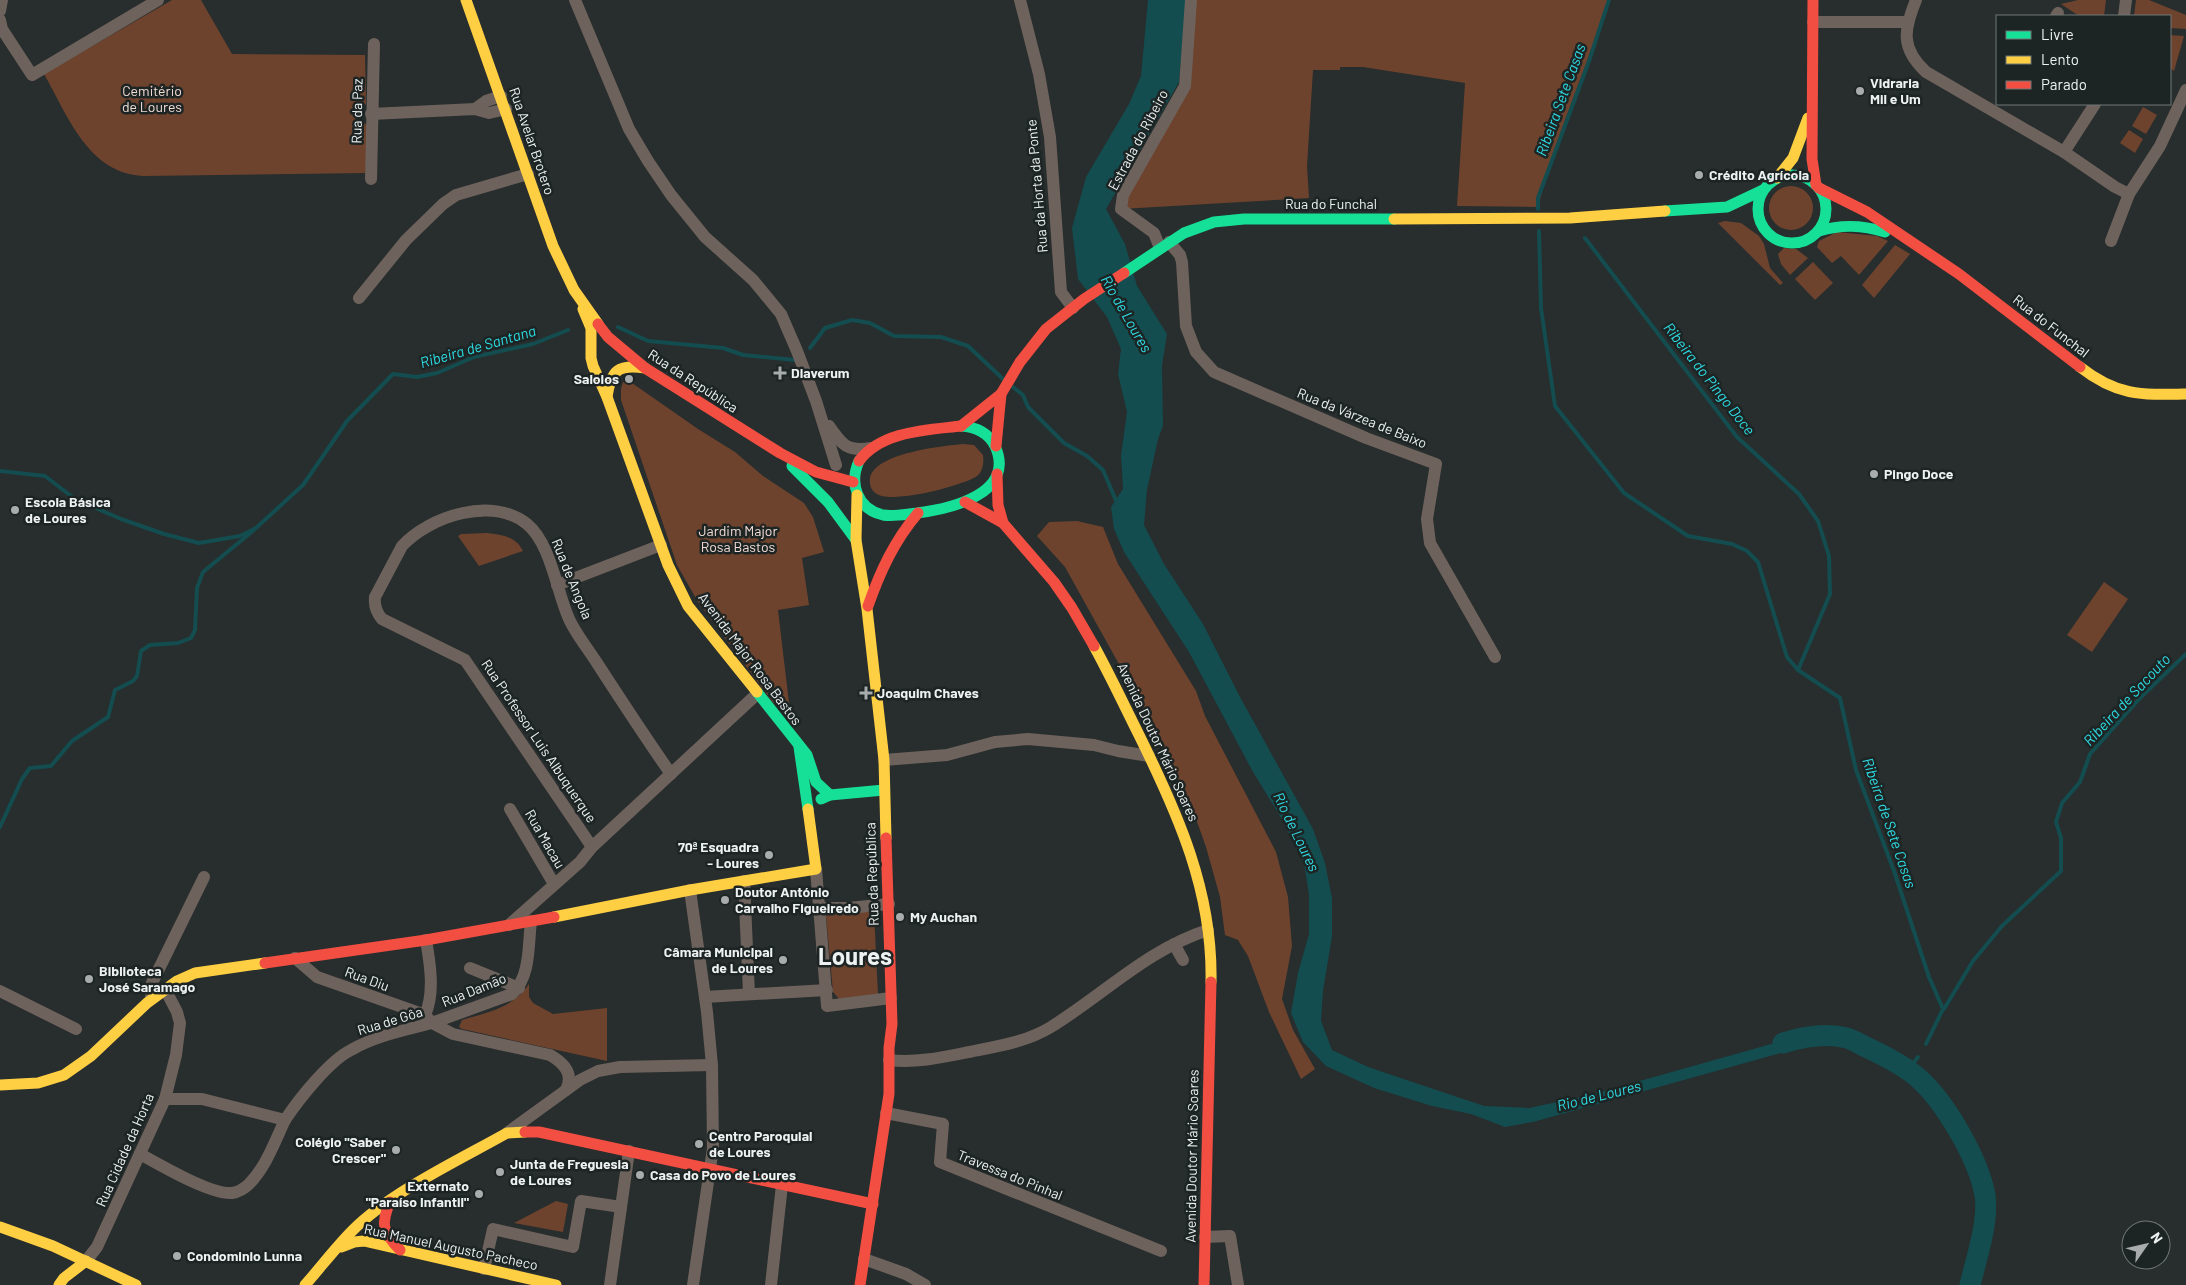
<svg xmlns="http://www.w3.org/2000/svg" width="2186" height="1285" font-family="Barlow,sans-serif">
<rect width="100%" height="100%" fill="#282d2d"/>
<g fill="#6e432e">
<path d="M 172,0 L 201,0 L 232,54 L 365,55 L 366,104 L 357,108 L 358,119 L 370,127 L 365,173 L 143,176 C 88,173 68,116 44,74 Z"/>
<path d="M 1191,0 L 1609,0 C 1586,69 1556,136 1538,207 L 1457,206 L 1465,83 L 1363,67 L 1340,67 L 1340,70 L 1313,70 L 1307,166 L 1309,198 L 1121,209 L 1185,86 Z"/>
<polygon points="2078,0 2106,0 2104,16 2079,16 2061,4"/>
<polygon points="2136,0 2149,0 2186,15 2186,29 2170,28 2170,16 2134,16"/>
<polygon points="2170,35 2184,36 2174,71 2170,68"/>
<polygon points="2143,107 2157,115 2146,134 2132,126"/>
<polygon points="2129,130 2143,139 2135,153 2120,143"/>
<circle cx="1791" cy="208" r="22"/>
<polygon points="1725,221 1741,223 1759,236 1764,244 1770,268 1783,283 1780,285 1718,223"/>
<polygon points="1837,232 1877,236 1888,241 1859,275 1841,256 1832,263 1817,247 1819,241"/>
<polygon points="1895,245 1910,254 1874,298 1862,285"/>
<polygon points="1784,248 1796,249 1808,258 1790,275 1781,264 1778,254"/>
<polygon points="1813,262 1833,283 1815,300 1795,279"/>
<polygon points="623,382 632,383 698,429 735,452 763,476 804,503 813,517 824,552 802,558 809,605 778,610 789,703 775,705 698,602 677,565 621,400 621,389"/>
<path d="M 963,444 L 974,445 L 983,455 C 984,462 983,472 977,476 C 963,486 891,504 877,494 C 871,491 869,484 870,478 C 875,453 942,446 963,444 Z"/>
<polygon points="1077,521 1103,527 1118,564 1196,691 1205,716 1276,852 1288,897 1292,946 1282,999 1293,1030 1315,1069 1301,1079 1269,1012 1248,956 1238,940 1225,935 1220,897 1206,847 1190,802 1125,675 1065,567 1037,536 1049,522"/>
<path d="M 487,533 C 502,535 516,536 523,551 L 479,566 L 458,536 L 461,534 Z"/>
<polygon points="2104,582 2128,599 2092,652 2067,635"/>
<polygon points="874,911 878,995 839,999 833,992 826,916 828,914"/>
<path d="M 529,984 L 529,997 L 533,1003 L 553,1014 L 607,1008 L 607,1061 L 462,1029 L 459,1027 L 462,1020 C 488,1012 513,1008 529,984 Z"/>
<polygon points="556,1201 568,1204 563,1232 514,1223"/>
</g>
<polygon fill="#134d50" points="1148,0 1186,0 1179,82 1106,209 1125,244 1137,286 1167,334 1162,366 1163,426 1158,439 1147,490 1144,525 1164,564 1203,624 1240,697 1313,829 1325,863 1332,898 1332,936 1323,991 1321,1021 1332,1050 1368,1067 1484,1106 1529,1108 1590,1095 1810,1033 1813,1044 1533,1122 1505,1127 1471,1114 1432,1106 1374,1088 1326,1066 1303,1042 1291,1013 1298,973 1309,934 1309,895 1304,863 1283,821 1253,772 1189,652 1124,552 1114,529 1111,507 1123,489 1121,455 1127,412 1118,374 1121,349 1107,317 1078,279 1072,228 1086,177 1129,104 1141,76"/>
<g fill="none" stroke-linecap="round" stroke-linejoin="round">
<g stroke="#134d50" stroke-width="4">
<polyline points="1538,209 1538,198 1589,61 1609,0"/>
<polyline points="1539,231 1541,308 1555,406 1624,493 1688,536 1732,544 1747,551 1758,562 1787,657 1798,670 1840,698 1856,770 1894,871 1929,977 1943,1009 1926,1044"/>
<polyline points="1585,238 1737,437 1799,494 1818,521 1829,556 1830,594 1798,670"/>
<polyline points="618,327 648,341 723,348 743,355 795,360"/>
<polyline points="810,348 825,328 852,320 870,323 894,336 941,337 968,346 1003,379"/>
<polyline points="1013,387 1023,395 1028,407 1064,443 1087,456 1103,470 1117,503"/>
<polyline points="0,471 45,476 75,499 121,519 164,534 199,543 240,536 256,528 303,485 347,421 393,374 417,377 437,373 474,357 533,344 568,330"/>
<polyline points="0,827 22,779 30,768 51,766 72,741 108,717 115,690 133,681 137,676 141,651 150,645 178,643 191,638 195,630 197,588 203,572 254,530"/>
<polyline points="1944,1009 1973,961 2002,926 2061,871 2061,838 2056,822 2062,803 2080,782 2090,754 2140,698 2186,654"/>
<polyline points="1908,1070 1918,1057"/>
</g>
<path stroke="#134d50" stroke-width="21" d="M 1783,1043 C 1802,1037 1827,1033 1847,1038 C 1854,1040 1861,1045 1868,1048 C 1885,1056 1903,1065 1917,1077 C 1945,1101 1978,1158 1985,1195 C 1989,1222 1976,1259 1970,1285"/>
<g stroke="#6d625c" stroke-width="12">
<polyline points="575,0 629,129 648,161 671,195 705,237 753,280 781,314 797,351 816,401 836,465"/>
<polyline points="1020,0 1039,74 1050,137 1061,292 1073,308"/>
<path d="M 1916,0 C 1904,29 1900,48 1926,72 L 2064,152 L 2115,187 L 2129,194"/>
<polyline points="0,11 2,0"/>
<polyline points="2056,16 2058,13"/>
<polyline points="2124,16 2126,0"/>
<polyline points="0,20 2,29 32,75 158,0"/>
<polyline points="1813,22 1907,22"/>
<polyline points="475,109 486,101 501,96"/>
<polyline points="371,114 475,109 489,113 506,109"/>
<polyline points="2064,152 2095,104"/>
<polyline points="371,179 374,44"/>
<polyline points="2111,241 2129,194 2160,146 2186,90"/>
<polyline points="1169,242 1180,255 1182,262 1186,326 1196,352 1214,372 1366,438 1436,464 1427,519 1430,543 1495,657"/>
<polyline points="1160,248 1154,233 1121,209 1123,195 1185,86 1191,0"/>
<polyline points="359,298 406,240 443,204 456,195 528,174"/>
<path d="M 829,426 C 842,445 847,452 871,448"/>
<polyline points="557,585 661,545"/>
<polyline points="884,760 947,755 995,742 1028,739 1094,745 1118,751 1149,756"/>
<polyline points="510,809 554,884"/>
<path d="M 592,847 L 465,660 L 382,619 C 376,612 374,606 375,597 L 402,546 C 430,516 492,496 527,524 C 550,543 556,587 567,614 C 573,631 587,647 597,663 C 621,700 645,737 671,774"/>
<polyline points="816,869 827,1006 891,998"/>
<polyline points="744,881 749,994"/>
<polyline points="690,890 707,1012 712,1065 713,1148 693,1285"/>
<polyline points="820,908 848,908 889,904"/>
<polyline points="509,925 580,862 592,847 757,694"/>
<polyline points="1174,944 1183,960"/>
<path d="M 295,958 L 317,977 L 425,1015 L 432,1023 L 512,994 C 531,976 528,945 531,921"/>
<polyline points="470,968 519,988"/>
<polyline points="0,991 76,1029"/>
<polyline points="705,997 827,990"/>
<polyline points="151,999 152,983 204,877"/>
<path d="M 425,1015 C 435,993 430,963 426,940"/>
<path d="M 889,1060 C 914,1063 940,1058 964,1053 C 993,1047 1025,1043 1051,1027 C 1103,995 1148,949 1208,930"/>
<path d="M 165,1099 L 202,1099 L 285,1120 C 299,1099 329,1061 351,1050 C 375,1036 405,1030 432,1023 L 453,1034 L 550,1055 C 564,1063 574,1074 566,1090"/>
<polyline points="886,1113 943,1124 940,1162 1161,1251"/>
<polyline points="507,1133 580,1080 598,1071 620,1067 712,1065"/>
<path d="M 140,1154 C 160,1165 211,1195 232,1193 C 238,1192 245,1188 249,1184 C 266,1167 275,1141 285,1120"/>
<polyline points="1205,1237 1230,1236 1238,1285"/>
<polyline points="864,1259 906,1274 925,1285"/>
<polyline points="86,1261 97,1247 165,1099 176,1055 180,1023 177,1012 165,989"/>
<polyline points="484,1269 493,1229 573,1247 581,1201 621,1207"/>
<polyline points="610,1285 629,1151"/>
<polyline points="771,1285 782,1185"/>
</g>
<g stroke="#16e098" stroke-width="11">
<circle cx="1792" cy="209" r="34"/>
<polyline points="1665,211 1727,207 1763,190"/>
<path d="M 1819,231 C 1842,224 1862,225 1885,232"/>
<polyline points="1124,273 1184,233 1214,222 1244,219 1394,219"/>
<path d="M 859,461 C 849,483 857,509 883,515 C 894,517 906,514 917,513 C 949,509 1017,494 995,446 C 988,432 976,427 961,426"/>
<polyline points="792,466 828,502 856,540"/>
<polyline points="757,692 807,755 816,782 830,795"/>
<polyline points="799,747 808,809"/>
<polyline points="821,799 830,795 884,790"/>
</g>
<g stroke="#ffcf43" stroke-width="11">
<polyline points="466,0 553,246 574,290 598,324"/>
<polyline points="1777,178 1793,158 1808,118"/>
<polyline points="1394,219 1570,218 1665,211"/>
<polyline points="583,309 591,328 591,358 593,366 607,397 668,565 688,606 757,692"/>
<path d="M 2080,367 C 2117,396 2141,395 2186,394"/>
<path d="M 607,397 C 611,370 618,364 645,368"/>
<polyline points="857,495 856,540 867,609 884,760 886,838"/>
<path d="M 1094,646 C 1110,675 1124,705 1139,735 C 1178,814 1213,892 1211,982"/>
<polyline points="554,917 690,890 816,869 808,809"/>
<polyline points="0,1085 38,1083 64,1075 91,1056 147,1003 177,981 195,973 265,963"/>
<polyline points="0,1227 53,1246 136,1285"/>
<polyline points="341,1247 354,1242 364,1241 556,1285"/>
<polyline points="59,1285 64,1278 86,1261"/>
<path d="M 305,1285 C 321,1267 336,1247 353,1230 C 391,1192 459,1160 507,1133 L 525,1132"/>
</g>
<g stroke="#f24e42" stroke-width="11">
<polyline points="1813,0 1812,159 1816,185"/>
<polyline points="1819,188 1867,212 1959,274 2080,367"/>
<polyline points="598,324 608,337 645,368 780,453 816,472 853,482"/>
<polyline points="961,426 1001,394 1020,362 1046,329 1084,299 1124,273"/>
<polyline points="996,446 1001,394"/>
<path d="M 859,461 C 881,431 927,430 961,426"/>
<polyline points="997,474 998,505 1003,523"/>
<polyline points="965,502 1003,523 1054,582 1072,608 1094,646"/>
<path d="M 868,606 C 880,572 894,541 918,513"/>
<polyline points="265,963 426,940 554,917"/>
<polyline points="525,1132 539,1132 873,1204"/>
<path d="M 390,1202 C 380,1225 383,1232 400,1250"/>
<polyline points="860,1285 889,1094 889,1048 892,1024 886,838"/>
<polyline points="1204,1285 1211,982"/>
</g>
</g>
<g fill="#a8acac" stroke="#1d2424" stroke-width="2">
<circle cx="1860" cy="91" r="5"/>
<circle cx="1699" cy="175" r="5"/>
<path d="M777.5 365.5h5v5h5v5h-5v5h-5v-5h-5v-5h5z"/>
<circle cx="629" cy="379" r="5"/>
<circle cx="1874" cy="474" r="5"/>
<circle cx="15" cy="510" r="5"/>
<path d="M863.5 685.5h5v5h5v5h-5v5h-5v-5h-5v-5h5z"/>
<circle cx="769" cy="855" r="5"/>
<circle cx="725" cy="900" r="5"/>
<circle cx="900" cy="917" r="5"/>
<circle cx="783" cy="960" r="5"/>
<circle cx="89" cy="979" r="5"/>
<circle cx="699" cy="1144" r="5"/>
<circle cx="396" cy="1150" r="5"/>
<circle cx="500" cy="1172" r="5"/>
<circle cx="640" cy="1175" r="5"/>
<circle cx="479" cy="1194" r="5"/>
<circle cx="177" cy="1256" r="5"/>
</g>
<g text-anchor="middle" stroke-width="5" stroke-linejoin="round" paint-order="stroke">
<g font-size="14" font-weight="bold" fill="#edf1f1" stroke="#1d2424" text-anchor="start">
<text x="1870" y="88">Vidraria<tspan x="1870" dy="16">Mil e Um</tspan></text>
<text x="1709" y="180">Crédito Agrícola</text>
<text x="791" y="378">Diaverum</text>
<text x="619" y="384" text-anchor="end">Saloios</text>
<text x="1884" y="479">Pingo Doce</text>
<text x="25" y="507">Escola Básica<tspan x="25" dy="16">de Loures</tspan></text>
<text x="877" y="698">Joaquim Chaves</text>
<text x="759" y="852" text-anchor="end">70ª Esquadra<tspan x="759" dy="16">- Loures</tspan></text>
<text x="735" y="897">Doutor António<tspan x="735" dy="16">Carvalho Figueiredo</tspan></text>
<text x="910" y="922">My Auchan</text>
<text x="773" y="957" text-anchor="end">Câmara Municipal<tspan x="773" dy="16">de Loures</tspan></text>
<text x="99" y="976">Biblioteca<tspan x="99" dy="16">José Saramago</tspan></text>
<text x="709" y="1141">Centro Paroquial<tspan x="709" dy="16">de Loures</tspan></text>
<text x="386" y="1147" text-anchor="end">Colégio "Saber<tspan x="386" dy="16">Crescer"</tspan></text>
<text x="510" y="1169">Junta de Freguesia<tspan x="510" dy="16">de Loures</tspan></text>
<text x="650" y="1180">Casa do Povo de Loures</text>
<text x="469" y="1191" text-anchor="end">Externato<tspan x="469" dy="16">"Paraíso Infantil"</tspan></text>
<text x="187" y="1261">Condominio Lunna</text>
</g>
<g font-size="14" fill="#f1dcd3" stroke="#1d2424">
<text x="152" y="96">Cemitério<tspan x="152" dy="16">de Loures</tspan></text>
<text x="738" y="536">Jardim Major<tspan x="738" dy="16">Rosa Bastos</tspan></text>
</g>
<g font-size="14" fill="#edf1f1" stroke="#1d2424">
<text transform="translate(357 111) rotate(-89)" y="5">Rua da Paz</text>
<text transform="translate(1138 140) rotate(-62)" y="5">Estrada do Ribeiro</text>
<text transform="translate(532 141) rotate(71)" y="5">Rua Avelar Brotero</text>
<text transform="translate(1037 186) rotate(-95)" y="5">Rua da Horta da Ponte</text>
<text x="1331" y="209">Rua do Funchal</text>
<text transform="translate(2051 326) rotate(38)" y="5">Rua do Funchal</text>
<text transform="translate(693 381) rotate(33)" y="5">Rua da República</text>
<text transform="translate(1362 418) rotate(22)" y="5">Rua da Várzea de Baixo</text>
<text transform="translate(572 579) rotate(68)" y="5">Rua de Angola</text>
<text transform="translate(750 659) rotate(53)" y="5">Avenida Major Rosa Bastos</text>
<text transform="translate(539 741) rotate(56)" y="5">Rua Professor Luis Albuquerque</text>
<text transform="translate(1158 742) rotate(65)" y="5">Avenida Doutor Mário Soares</text>
<text transform="translate(545 839) rotate(60)" y="5">Rua Macau</text>
<text transform="translate(872 874) rotate(-92)" y="5">Rua da República</text>
<text transform="translate(367 979) rotate(20)" y="5">Rua Diu</text>
<text transform="translate(474 990) rotate(-22)" y="5">Rua Damão</text>
<text transform="translate(390 1021) rotate(-17)" y="5">Rua de Gôa</text>
<text transform="translate(125 1150) rotate(-66)" y="5">Rua Cidade da Horta</text>
<text transform="translate(1192 1156) rotate(-89)" y="5">Avenida Doutor Mário Soares</text>
<text transform="translate(1010 1175) rotate(22)" y="5">Travessa do Pinhal</text>
<text transform="translate(451 1247) rotate(12)" y="5">Rua Manuel Augusto Pacheco</text>
</g>
<g font-size="15" font-style="italic" fill="#2edbe3" stroke="#1d2424">
<text transform="translate(1561 100) rotate(-70)" y="5">Ribeira Sete Casas</text>
<text transform="translate(1126 314) rotate(60)" y="5">Rio de Loures</text>
<text transform="translate(478 347) rotate(-16)" y="5">Ribeira de Santana</text>
<text transform="translate(1709 379) rotate(52)" y="5">Ribeira do Pingo Doce</text>
<text transform="translate(2127 700) rotate(-47)" y="5">Ribeira de Sacouto</text>
<text transform="translate(1889 823) rotate(71)" y="5">Ribeira de Sete Casas</text>
<text transform="translate(1296 832) rotate(64)" y="5">Rio de Loures</text>
<text transform="translate(1599 1096) rotate(-14)" y="5">Rio de Loures</text>
</g>
<g font-size="24" font-weight="bold" fill="#edf1f1" stroke="#1d2424">
<text x="855" y="965">Loures</text>
</g>
</g>
<rect x="1996" y="15" width="175" height="90" fill="#1d2424" stroke="#707676"/>
<rect x="2006" y="31" width="25" height="8" fill="#16e098" stroke="#707676"/>
<text x="2041" y="40" font-size="15" fill="#edf1f1">Livre</text>
<rect x="2006" y="56" width="25" height="8" fill="#ffcf43" stroke="#707676"/>
<text x="2041" y="65" font-size="15" fill="#edf1f1">Lento</text>
<rect x="2006" y="81" width="25" height="8" fill="#f24e42" stroke="#707676"/>
<text x="2041" y="90" font-size="15" fill="#edf1f1">Parado</text>
<g transform="translate(2146 1245) rotate(56)"><circle r="24" fill="#1d2424" stroke="#707676"/>
<path d="M0-4L9 19L0 12L-9 19Z" fill="#a8acac"/>
<text y="-8" font-size="14" font-weight="bold" text-anchor="middle" fill="#edf1f1">N</text>
</g>
</svg>
